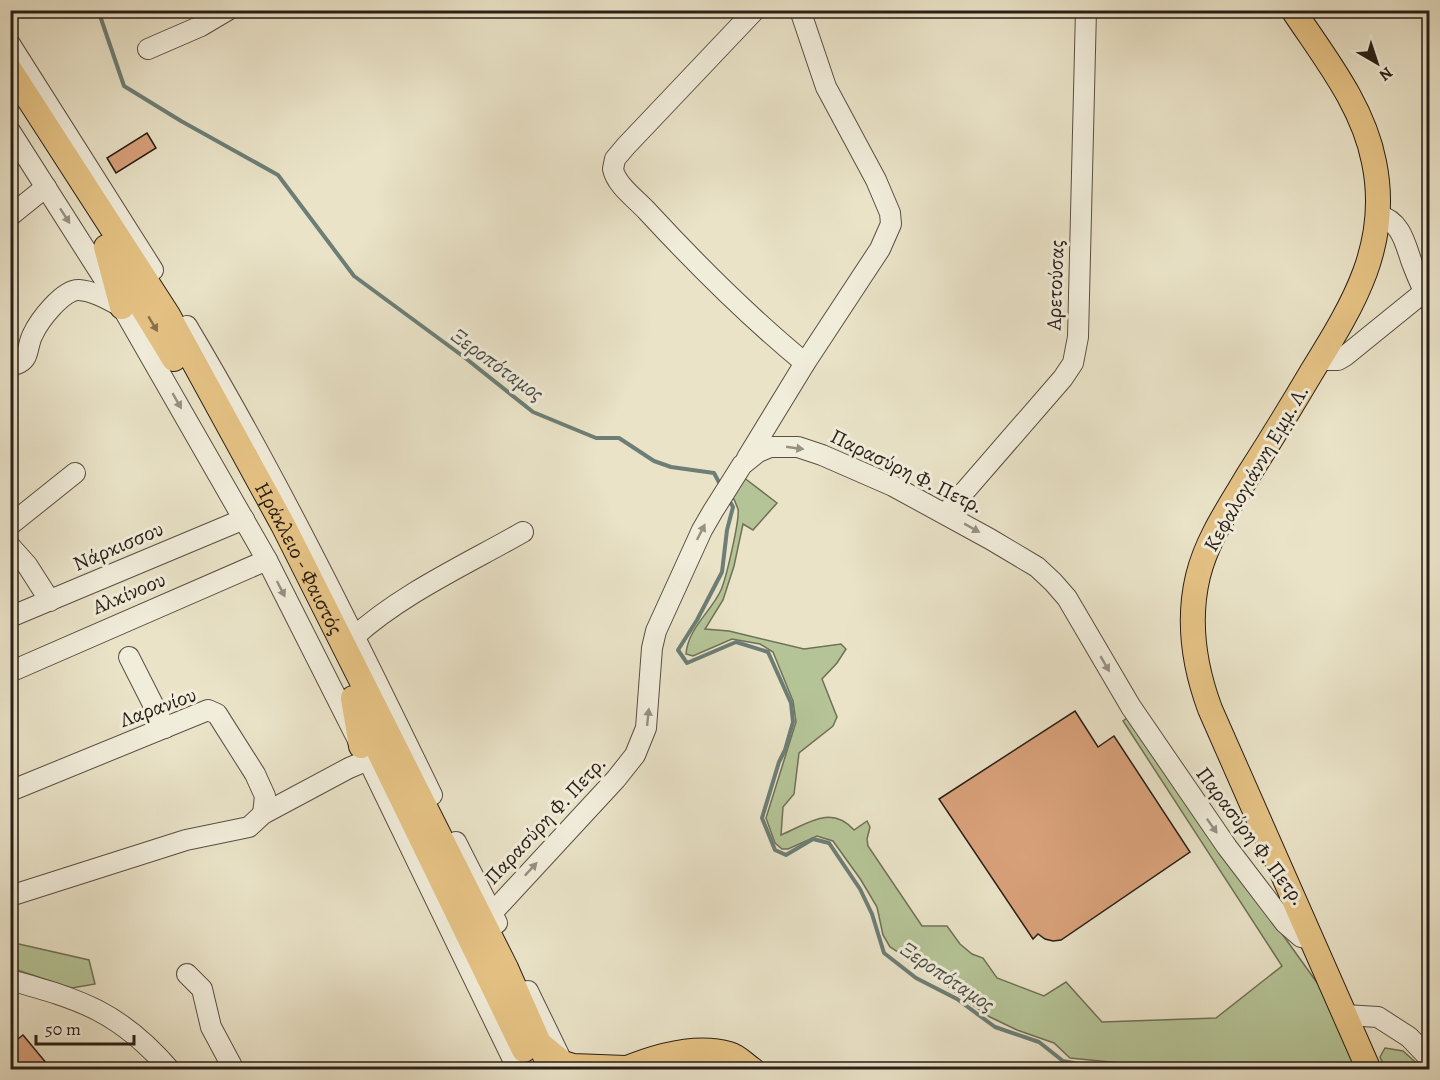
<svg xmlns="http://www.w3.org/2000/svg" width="1440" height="1080" font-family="Alegreya,serif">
<rect width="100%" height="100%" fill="#eae3c8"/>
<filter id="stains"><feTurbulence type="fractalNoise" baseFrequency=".00333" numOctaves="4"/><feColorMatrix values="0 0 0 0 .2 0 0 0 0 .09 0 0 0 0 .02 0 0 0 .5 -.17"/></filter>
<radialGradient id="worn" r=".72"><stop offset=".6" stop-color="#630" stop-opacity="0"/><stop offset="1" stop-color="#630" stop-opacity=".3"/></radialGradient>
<g fill="#b5c497" stroke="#6f7157" stroke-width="1.5">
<path d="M 743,477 L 777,503 L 753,530 L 743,524 L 734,566 L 723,600 L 705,629 L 729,631 L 804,649 L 841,644 L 846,649 L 837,663 L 822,679 L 837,717 L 833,726 L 799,753 L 794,794 L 783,807 L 781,835 C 807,824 831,804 854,830 L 867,821 L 870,827 L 867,839 L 868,846 L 922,926 L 947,926 L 960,944 L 972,954 L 983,958 L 997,978 L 1044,996 L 1066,982 L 1102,1022 L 1216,1018 L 1282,966 L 1127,727 L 1123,721 L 1127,718 L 1318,984 L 1359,1069 L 1137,1069 L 1120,1063 L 1070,1058 L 1054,1043 L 1017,1030 L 990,1017 L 957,994 L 937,977 L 890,947 L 883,935 L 877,907 L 861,880 L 833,841 L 817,836 L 788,849 L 782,849 L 775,843 L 766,818 L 796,722 L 793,701 L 773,652 L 760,644 L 732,639 L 693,656 L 686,654 C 688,628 711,612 721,590 C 726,579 740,519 738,509 C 736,503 733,497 730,492 Z"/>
<polygon points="10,942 89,960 95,984 72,988 11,968"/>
<polygon points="1385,1048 1403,1051 1423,1069 1385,1069 1380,1057"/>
</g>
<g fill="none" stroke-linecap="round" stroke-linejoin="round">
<g stroke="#6c7e76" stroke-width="4">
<polyline points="98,10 124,86 181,121 278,175 354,276 464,357 533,412 596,438 619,438 654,461 671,467 714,473 721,486"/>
<polyline points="728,498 733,507 727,530 722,572 697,620 678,650 687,663 736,642 768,652 791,703 793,722 785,750 779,762 762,818 775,850 786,855 813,839 829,843 860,889 872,914 884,953 916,978 957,999 995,1027 1039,1042 1063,1061 1110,1070"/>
</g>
</g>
<g fill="#d9a17a" stroke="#291e17" stroke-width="1.5">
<polygon points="147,133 156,148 116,173 107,158"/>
<polygon points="1075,711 1098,747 1114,736 1190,852 1061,940 1053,941 1045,939 1038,934 1033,939 939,799"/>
<polygon points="23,1035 52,1070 10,1070 10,1045"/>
</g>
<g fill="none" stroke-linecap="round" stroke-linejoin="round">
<defs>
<g id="minor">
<path d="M 755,10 L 626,146 L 615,159 L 613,169 C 616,185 636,199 647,211 C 696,264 749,317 805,363"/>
<polyline points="10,44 153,270"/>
<polyline points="148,49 201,26 228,10"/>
<polyline points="10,131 122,307 267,560 368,760 518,1070"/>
<path d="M 1378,215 C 1401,221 1405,243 1412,263 C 1417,276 1422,289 1430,302"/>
<polyline points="10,216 46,187"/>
<path d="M 187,326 C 277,477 355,636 432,795"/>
<polyline points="1319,360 1338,360 1345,356 1424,292"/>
<path d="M 10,365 C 17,365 23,362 26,356 C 29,349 29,341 33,334 C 39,321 63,289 79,290 C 94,291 109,300 122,307"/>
<polyline points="747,458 805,363 880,249 891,224 890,213 876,180 826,87 800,10"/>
<polyline points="945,514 1063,378 1073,363 1078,337 1086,10"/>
<polyline points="10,525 75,473"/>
<polyline points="10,546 27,565 50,601"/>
<polyline points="10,617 244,519"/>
<path d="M 354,637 C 401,594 467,564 523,532"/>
<polyline points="129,657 165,728"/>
<polyline points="10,672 267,560"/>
<polyline points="10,791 208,710 217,714 255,774 265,796 263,814"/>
<polyline points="456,842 497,923"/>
<polyline points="10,896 186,840 249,827 263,814 349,768 368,760"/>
<polyline points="492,913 616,779 635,755 646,728 652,648 656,631 702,530 713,511 742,465 758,452 770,447 798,447 822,455 893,486 990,539 1037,567 1053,582 1067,598 1131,707 1227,847 1285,923 1301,937 1311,939"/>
<polyline points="187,974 202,989 211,1027 234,1070"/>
<path d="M 10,980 C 82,1000 120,1012 170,1070"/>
<polyline points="528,991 562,1061"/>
<polyline points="1345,1015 1378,1017 1409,1037 1430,1059"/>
</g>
<g id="major">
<path d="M 1293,10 C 1324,57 1363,105 1374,162 C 1391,245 1353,305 1311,373 C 1291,407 1270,441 1249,474 C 1230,506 1207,539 1198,576 C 1187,622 1194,666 1210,709 L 1369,1070"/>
<path id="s1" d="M 10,70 L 168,315 L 283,525 L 506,968 L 551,1070"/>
<polyline points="106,247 122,307"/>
<polyline points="122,274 174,359"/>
<polyline points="353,698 361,746"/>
<polyline points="367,727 524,1050"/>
<polyline points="541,1045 563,1063 573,1066 626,1068"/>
<path d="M 622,1070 C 653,1057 696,1044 729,1054 C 739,1057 744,1064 753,1070"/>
</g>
</defs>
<use href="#minor" stroke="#594f43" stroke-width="22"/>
<use href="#major" stroke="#291e17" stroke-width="26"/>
<use href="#minor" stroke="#f1eddb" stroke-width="20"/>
<use href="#major" stroke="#e5c284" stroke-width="24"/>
</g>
<defs><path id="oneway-solid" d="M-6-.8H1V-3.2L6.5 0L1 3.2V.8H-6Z" transform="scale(1.5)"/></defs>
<g fill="#979083">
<use href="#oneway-solid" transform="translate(65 216) rotate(57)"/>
<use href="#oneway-solid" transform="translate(177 401) rotate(60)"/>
<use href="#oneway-solid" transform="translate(795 448) rotate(8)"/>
<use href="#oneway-solid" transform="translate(972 528) rotate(29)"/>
<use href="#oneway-solid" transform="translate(701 532) rotate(-63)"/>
<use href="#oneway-solid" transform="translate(281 589) rotate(63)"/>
<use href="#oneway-solid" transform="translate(1105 664) rotate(60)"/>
<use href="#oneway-solid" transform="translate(648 717) rotate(-84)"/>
<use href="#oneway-solid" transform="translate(1212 826) rotate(55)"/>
<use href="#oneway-solid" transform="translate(531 869) rotate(-47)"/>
</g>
<use fill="#87704e" href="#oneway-solid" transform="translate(153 324) rotate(59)"/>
<g text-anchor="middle" stroke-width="6" stroke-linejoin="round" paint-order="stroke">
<g font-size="21" fill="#291e17" stroke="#f1eddb">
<text transform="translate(1055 285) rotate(-88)" y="7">Αρετούσας</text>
<text transform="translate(1256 468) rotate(-60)" y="7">Κεφαλογιάννη Εμμ. Λ.</text>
<text transform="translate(907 471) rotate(26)" y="7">Παρασύρη Φ. Πετρ.</text>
<text transform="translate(118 546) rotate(-23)" y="7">Νάρκισσου</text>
<text dy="7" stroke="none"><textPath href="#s1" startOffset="568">Ηράκλειο - Φαιστός</textPath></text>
<text transform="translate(129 593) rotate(-23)" y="7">Αλκίνοου</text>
<text transform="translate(158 707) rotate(-20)" y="7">Λαρανίου</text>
<text transform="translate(545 820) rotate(-47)" y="7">Παρασύρη Φ. Πετρ.</text>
<text transform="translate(1251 836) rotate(53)" y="7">Παρασύρη Φ. Πετρ.</text>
</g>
<g font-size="22" font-style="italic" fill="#4a4e47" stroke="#f1eddb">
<text transform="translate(498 364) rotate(36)" y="8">Ξεροπόταμος</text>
<text transform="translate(948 976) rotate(34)" y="8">Ξεροπόταμος</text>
</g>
</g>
<rect width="1440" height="1080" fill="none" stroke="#eae3c8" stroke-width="36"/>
<rect x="12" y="12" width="1416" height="1056" fill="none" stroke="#291e17" stroke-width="3"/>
<rect x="18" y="18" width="1404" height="1044" fill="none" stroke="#291e17" stroke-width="1.5"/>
<g transform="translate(1377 63) rotate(141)" stroke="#f1eddb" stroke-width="4.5" paint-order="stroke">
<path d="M0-4.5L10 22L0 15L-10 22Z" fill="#291e17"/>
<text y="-9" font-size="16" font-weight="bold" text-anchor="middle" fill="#291e17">N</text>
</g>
<path d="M36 1035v9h98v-9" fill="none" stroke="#291e17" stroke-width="3"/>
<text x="45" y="1035" font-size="18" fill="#291e17" stroke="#f1eddb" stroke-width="4.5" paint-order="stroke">50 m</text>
<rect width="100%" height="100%" filter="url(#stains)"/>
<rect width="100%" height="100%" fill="url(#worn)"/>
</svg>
